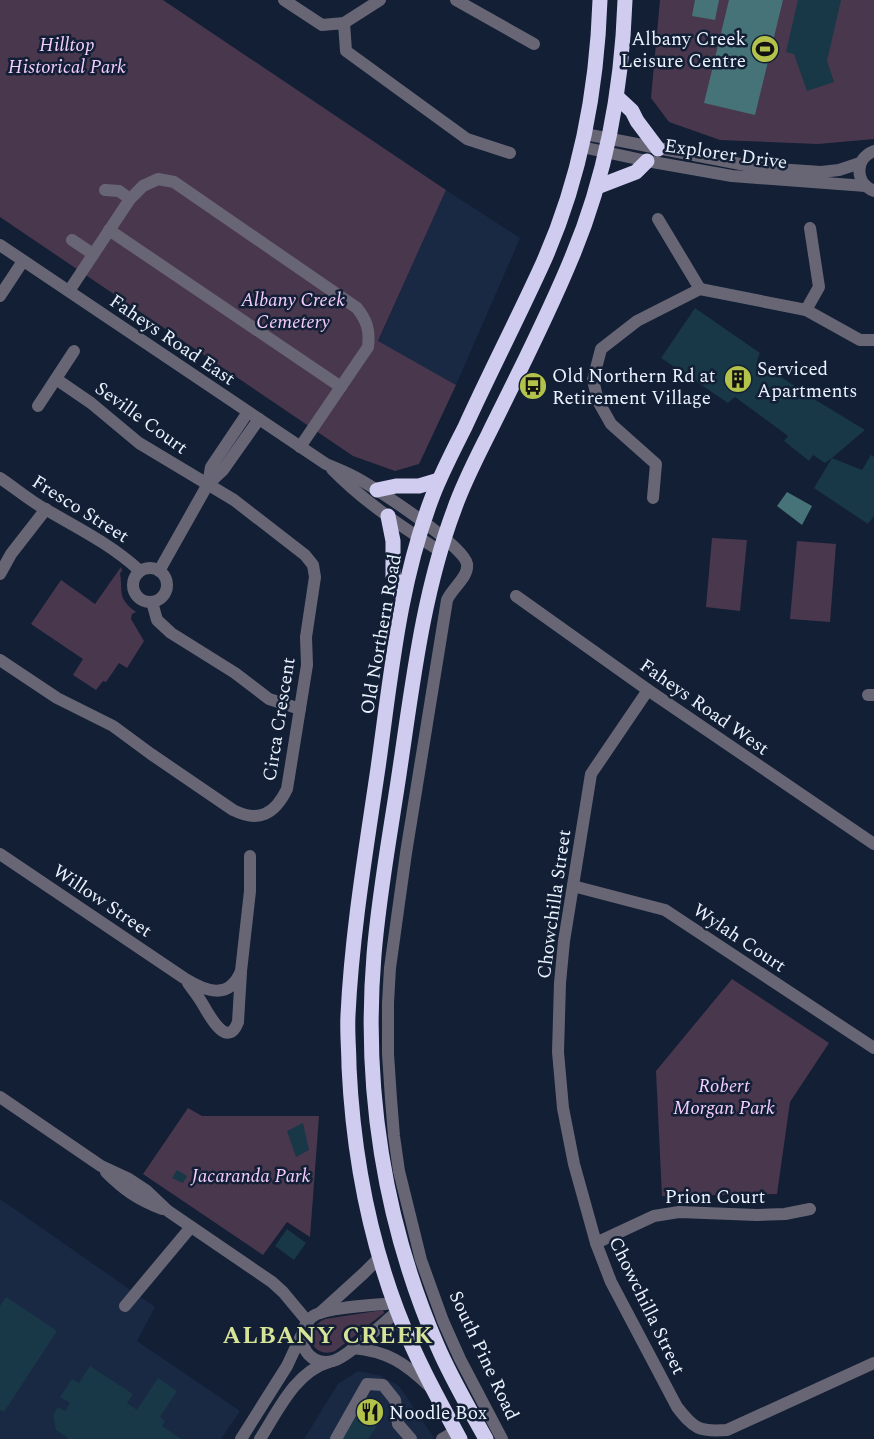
<svg xmlns="http://www.w3.org/2000/svg" width="874" height="1439" font-family="Spectral,serif">
<rect width="100%" height="100%" fill="#121f35"/>
<g fill="#192944">
<polygon points="446,190 520,238 456,385 378,342"/>
<polygon points="0,1199 155,1307 137,1341 240,1411 221,1439 0,1439"/>
<polygon points="358,1371 381,1376 399,1386 435,1439 304,1439 338,1384"/>
</g>
<g fill="#49374e">
<polygon points="0,0 163,0 446,190 378,341 456,385 419,464 395,471 353,456 0,217"/>
<polygon points="660,0 874,0 874,139 818,144 720,140 669,122 651,98"/>
<polygon points="712,538 747,540 740,611 706,607"/>
<polygon points="797,541 836,544 830,622 790,619"/>
<path d="M 121,567 L 122,571 L 120,573 C 123,593 117,598 136,612 L 132,614 L 131,619 L 144,641 L 127,668 L 119,663 L 106,682 L 103,681 L 96,690 L 73,675 L 83,659 L 31,624 L 61,580 L 95,604 Z"/>
<polygon points="732,979 829,1043 790,1102 777,1194 662,1196 656,1071"/>
<polygon points="188,1108 202,1116 319,1116 310,1237 287,1222 263,1255 143,1174"/>
<path d="M 383,1310 L 384,1313 L 335,1351 C 312,1360 300,1330 325,1319 Z"/>
</g>
<g fill="#467377">
<polygon points="695,0 719,0 715,20 692,16"/>
<polygon points="729,0 783,0 755,115 704,103"/>
<polygon points="787,492 812,506 802,525 777,506"/>
</g>
<g fill="#183747">
<polygon points="798,0 841,0 827,61 834,82 807,91 794,54 786,52"/>
<polygon points="695,308 760,353 757,361 814,399 865,430 832,458 862,470 871,455 874,457 874,516 868,524 814,488 832,458 825,463 813,455 809,461 784,441 788,436 735,397 728,403 661,358"/>
<polygon points="303,1123 309,1150 296,1157 287,1131"/>
<polygon points="177,1170 187,1176 183,1183 172,1178"/>
<polygon points="287,1229 306,1243 294,1260 275,1246"/>
<polygon points="6,1297 57,1331 4,1412 0,1410 0,1306"/>
<polygon points="90,1366 133,1394 127,1403 137,1410 158,1378 177,1391 160,1417 165,1421 162,1426 181,1439 69,1439 56,1430 53,1415 58,1407 65,1411 70,1403 60,1397 72,1379 79,1383"/>
<polygon points="365,1400 385,1414 368,1439 339,1439"/>
</g>
<g fill="none" stroke-linecap="round" stroke-linejoin="round">
<g stroke="#686675" stroke-width="12">
<polyline points="284,0 322,25 344,23 346,51 467,139 510,153"/>
<polyline points="456,0 534,44"/>
<polyline points="344,23 380,0"/>
<polyline points="585,134 761,168 821,172 839,170 860,163"/>
<polyline points="582,147 647,161 732,176 866,186"/>
<path d="M 874,151 C 854,159 855,183 874,191"/>
<polyline points="105,190 119,191 130,199"/>
<polyline points="658,219 700,289"/>
<polyline points="109,230 341,387"/>
<polyline points="72,240 93,254"/>
<path d="M 0,245 L 326,464 C 336,468 346,472 355,477 C 375,488 464,545 467,564 C 469,577 452,588 447,600 L 406,853 L 390,968 L 388,1003 L 388,1054 L 391,1099 L 394,1136 L 399,1171 L 421,1260 L 443,1321 L 460,1359 L 502,1439"/>
<path d="M 69,291 L 130,199 L 143,186 L 158,179 L 174,182 L 357,308 C 367,321 370,330 368,347 L 300,447"/>
<polyline points="0,296 23,261"/>
<polyline points="806,310 819,287 810,228"/>
<polyline points="38,406 74,351"/>
<path d="M 332,469 C 363,501 402,527 440,551"/>
<path d="M 0,478 C 15,488 29,500 45,509 C 78,528 112,545 140,571"/>
<polyline points="208,484 223,470 259,419"/>
<polyline points="653,498 656,464 611,424 598,401 593,380 601,349 637,321 700,289 806,310 860,340 874,340"/>
<circle cx="150" cy="585" r="17"/>
<polyline points="159,571 208,484 211,467 248,412"/>
<polyline points="0,574 11,554 46,509"/>
<polyline points="516,596 648,690 874,844"/>
<polyline points="152,602 157,620 171,633 235,673 269,699 300,709"/>
<path d="M 0,660 L 57,698 L 113,726 L 151,754 L 233,810 C 259,823 275,814 287,789 L 307,665 L 306,637 L 315,577 L 313,565 L 305,555 L 234,500 L 139,443 L 91,403 L 56,379"/>
<path d="M 648,690 L 591,774 L 564,941 L 560,983 L 558,1052 L 563,1108 L 574,1164 L 596,1243 L 611,1282 L 677,1407 C 694,1429 699,1432 727,1430 L 874,1363"/>
<polyline points="868,695 874,695"/>
<path d="M 0,854 L 184,978 C 205,991 229,1001 241,971 L 250,891 L 250,856"/>
<polyline points="573,886 665,910 874,1048"/>
<path d="M 188,983 C 193,990 198,996 202,1003 C 208,1013 227,1051 238,1022 L 241,972"/>
<polyline points="0,1097 101,1166 129,1179 147,1191 168,1211 272,1282 283,1292 308,1322"/>
<path d="M 106,1172 C 124,1190 137,1199 162,1209"/>
<polyline points="596,1243 654,1216 679,1212 757,1215 785,1214 810,1209"/>
<path d="M 395,1303 C 378,1305 323,1307 312,1317 C 291,1335 306,1368 333,1361 C 348,1357 384,1322 398,1311"/>
<polyline points="125,1306 191,1227"/>
<polyline points="320,1313 364,1273 380,1257"/>
<path d="M 353,1348 C 387,1351 405,1363 429,1386"/>
<polyline points="241,1439 287,1366 301,1336"/>
<path d="M 260,1439 C 278,1411 295,1372 329,1362"/>
<polyline points="336,1439 367,1384 383,1385 395,1400 398,1424 411,1439"/>
<polyline points="442,1439 456,1431"/>
</g>
<g stroke="#d0ccf0" stroke-width="15">
<polyline points="617,97 632,111 637,121 658,149"/>
<polyline points="597,187 636,172 647,161"/>
<polyline points="377,490 396,486 419,486 439,480"/>
<polyline points="388,516 393,541 393,576 403,597"/>
<path d="M 460,1439 C 437,1397 414,1355 397,1310 C 368,1233 353,1150 349,1067 C 349,1050 347,1032 348,1015 C 352,932 366,850 378,768 C 391,676 399,583 433,495 C 442,472 454,449 465,427 C 490,372 518,318 543,263 C 580,180 597,91 600,0"/>
<path d="M 486,1439 C 469,1408 451,1378 437,1345 C 384,1222 363,1088 374,955 C 379,892 391,830 400,768 C 413,681 423,593 454,510 C 463,484 476,459 488,435 C 517,376 547,318 572,257 C 606,176 622,88 625,0"/>
</g>
</g>
<defs>
<symbol id="stadium-disc" viewBox="-11 -11 22 22"><circle r="9.5" fill="#b3c24b" stroke="#121f35"/><path d="M0-5a6.5 5 0 1 0 0 10a6.5 5 0 1 0 0-10ZM-3.5-1.8h7v3.6h-7Z" fill="#111"/></symbol>
<symbol id="building-disc" viewBox="-11 -11 22 22"><circle r="9.5" fill="#b3c24b" stroke="#121f35"/><path d="M-4-6H4V6H1V3H-1V6H-4ZM-2.5-4.3h1.7v1.8h-1.7ZM.8-4.3h1.7v1.8H.8ZM-2.5-1h1.7V.8h-1.7ZM.8-1h1.7V.8H.8Z" fill="#111"/></symbol>
<symbol id="bus-disc" viewBox="-11 -11 22 22"><circle r="9.5" fill="#b3c24b" stroke="#121f35"/><path d="M-5-6H5V4H4V6H2V4H-2V6H-4V4H-5ZM-3.5-4V0h7V-4ZM-3.5 1.2v1.5H-2V1.2ZM2 1.2v1.5H3.5V1.2Z" fill="#111"/></symbol>
<symbol id="restaurant-disc" viewBox="-11 -11 22 22"><circle r="9.5" fill="#b3c24b" stroke="#121f35"/><path d="M-5-6h1v4h1v-4h1v4h1v-4h1v5L-1.5 .5V6h-2V.5L-5-1ZM5-6V6H3V1.5H1.5Q1.5-4 5-6Z" fill="#111"/></symbol>
</defs>
<g fill-rule="evenodd">
<use href="#stadium-disc" x="749" y="33" width="32" height="32"/>
<use href="#building-disc" x="722" y="363" width="32" height="32"/>
<use href="#bus-disc" x="517" y="370" width="32" height="32"/>
<use href="#restaurant-disc" x="354" y="1396" width="32" height="32"/>
</g>
<g text-anchor="middle" stroke-width="5" stroke-linejoin="round" paint-order="stroke">
<g font-size="19" fill="#ebf2ff" stroke="#121f35" text-anchor="start">
<text x="746" y="45" text-anchor="end">Albany Creek<tspan x="746" dy="22">Leisure Centre</tspan></text>
<text x="757" y="375">Serviced<tspan x="757" dy="22">Apartments</tspan></text>
<text x="552" y="382">Old Northern Rd at<tspan x="552" dy="22">Retirement Village</tspan></text>
<text x="389" y="1419">Noodle Box</text>
</g>
<g font-size="19" font-style="italic" fill="#f5cdff" stroke="#121f35">
<text x="67" y="51">Hilltop<tspan x="67" dy="22">Historical Park</tspan></text>
<text x="293" y="306">Albany Creek<tspan x="293" dy="22">Cemetery</tspan></text>
<text x="724" y="1092">Robert<tspan x="724" dy="22">Morgan Park</tspan></text>
<text x="251" y="1182">Jacaranda Park</text>
</g>
<g font-size="19" fill="#ebf2ff" stroke="#121f35">
<text transform="translate(726 153) rotate(8)" y="7">Explorer Drive</text>
<text transform="translate(173 339) rotate(34)" y="7">Faheys Road East</text>
<text transform="translate(142 417) rotate(36)" y="7">Seville Court</text>
<text transform="translate(81 508) rotate(32)" y="7">Fresco Street</text>
<text transform="translate(380 634) rotate(-80)" y="7">Old Northern Road</text>
<text transform="translate(705 706) rotate(35)" y="7">Faheys Road West</text>
<text transform="translate(278 719) rotate(-81)" y="7">Circa Crescent</text>
<text transform="translate(103 900) rotate(34)" y="7">Willow Street</text>
<text transform="translate(553 904) rotate(-82)" y="7">Chowchilla Street</text>
<text transform="translate(740 937) rotate(34)" y="7">Wylah Court</text>
<text x="715" y="1203">Prion Court</text>
<text transform="translate(648 1305) rotate(64)" y="7">Chowchilla Street</text>
<text transform="translate(485 1355) rotate(65)" y="7">South Pine Road</text>
</g>
<g font-size="24" font-weight="bold" letter-spacing="1" fill="#d7e497" stroke="#121f35">
<text x="328" y="1343">ALBANY CREEK</text>
</g>
</g>
</svg>
